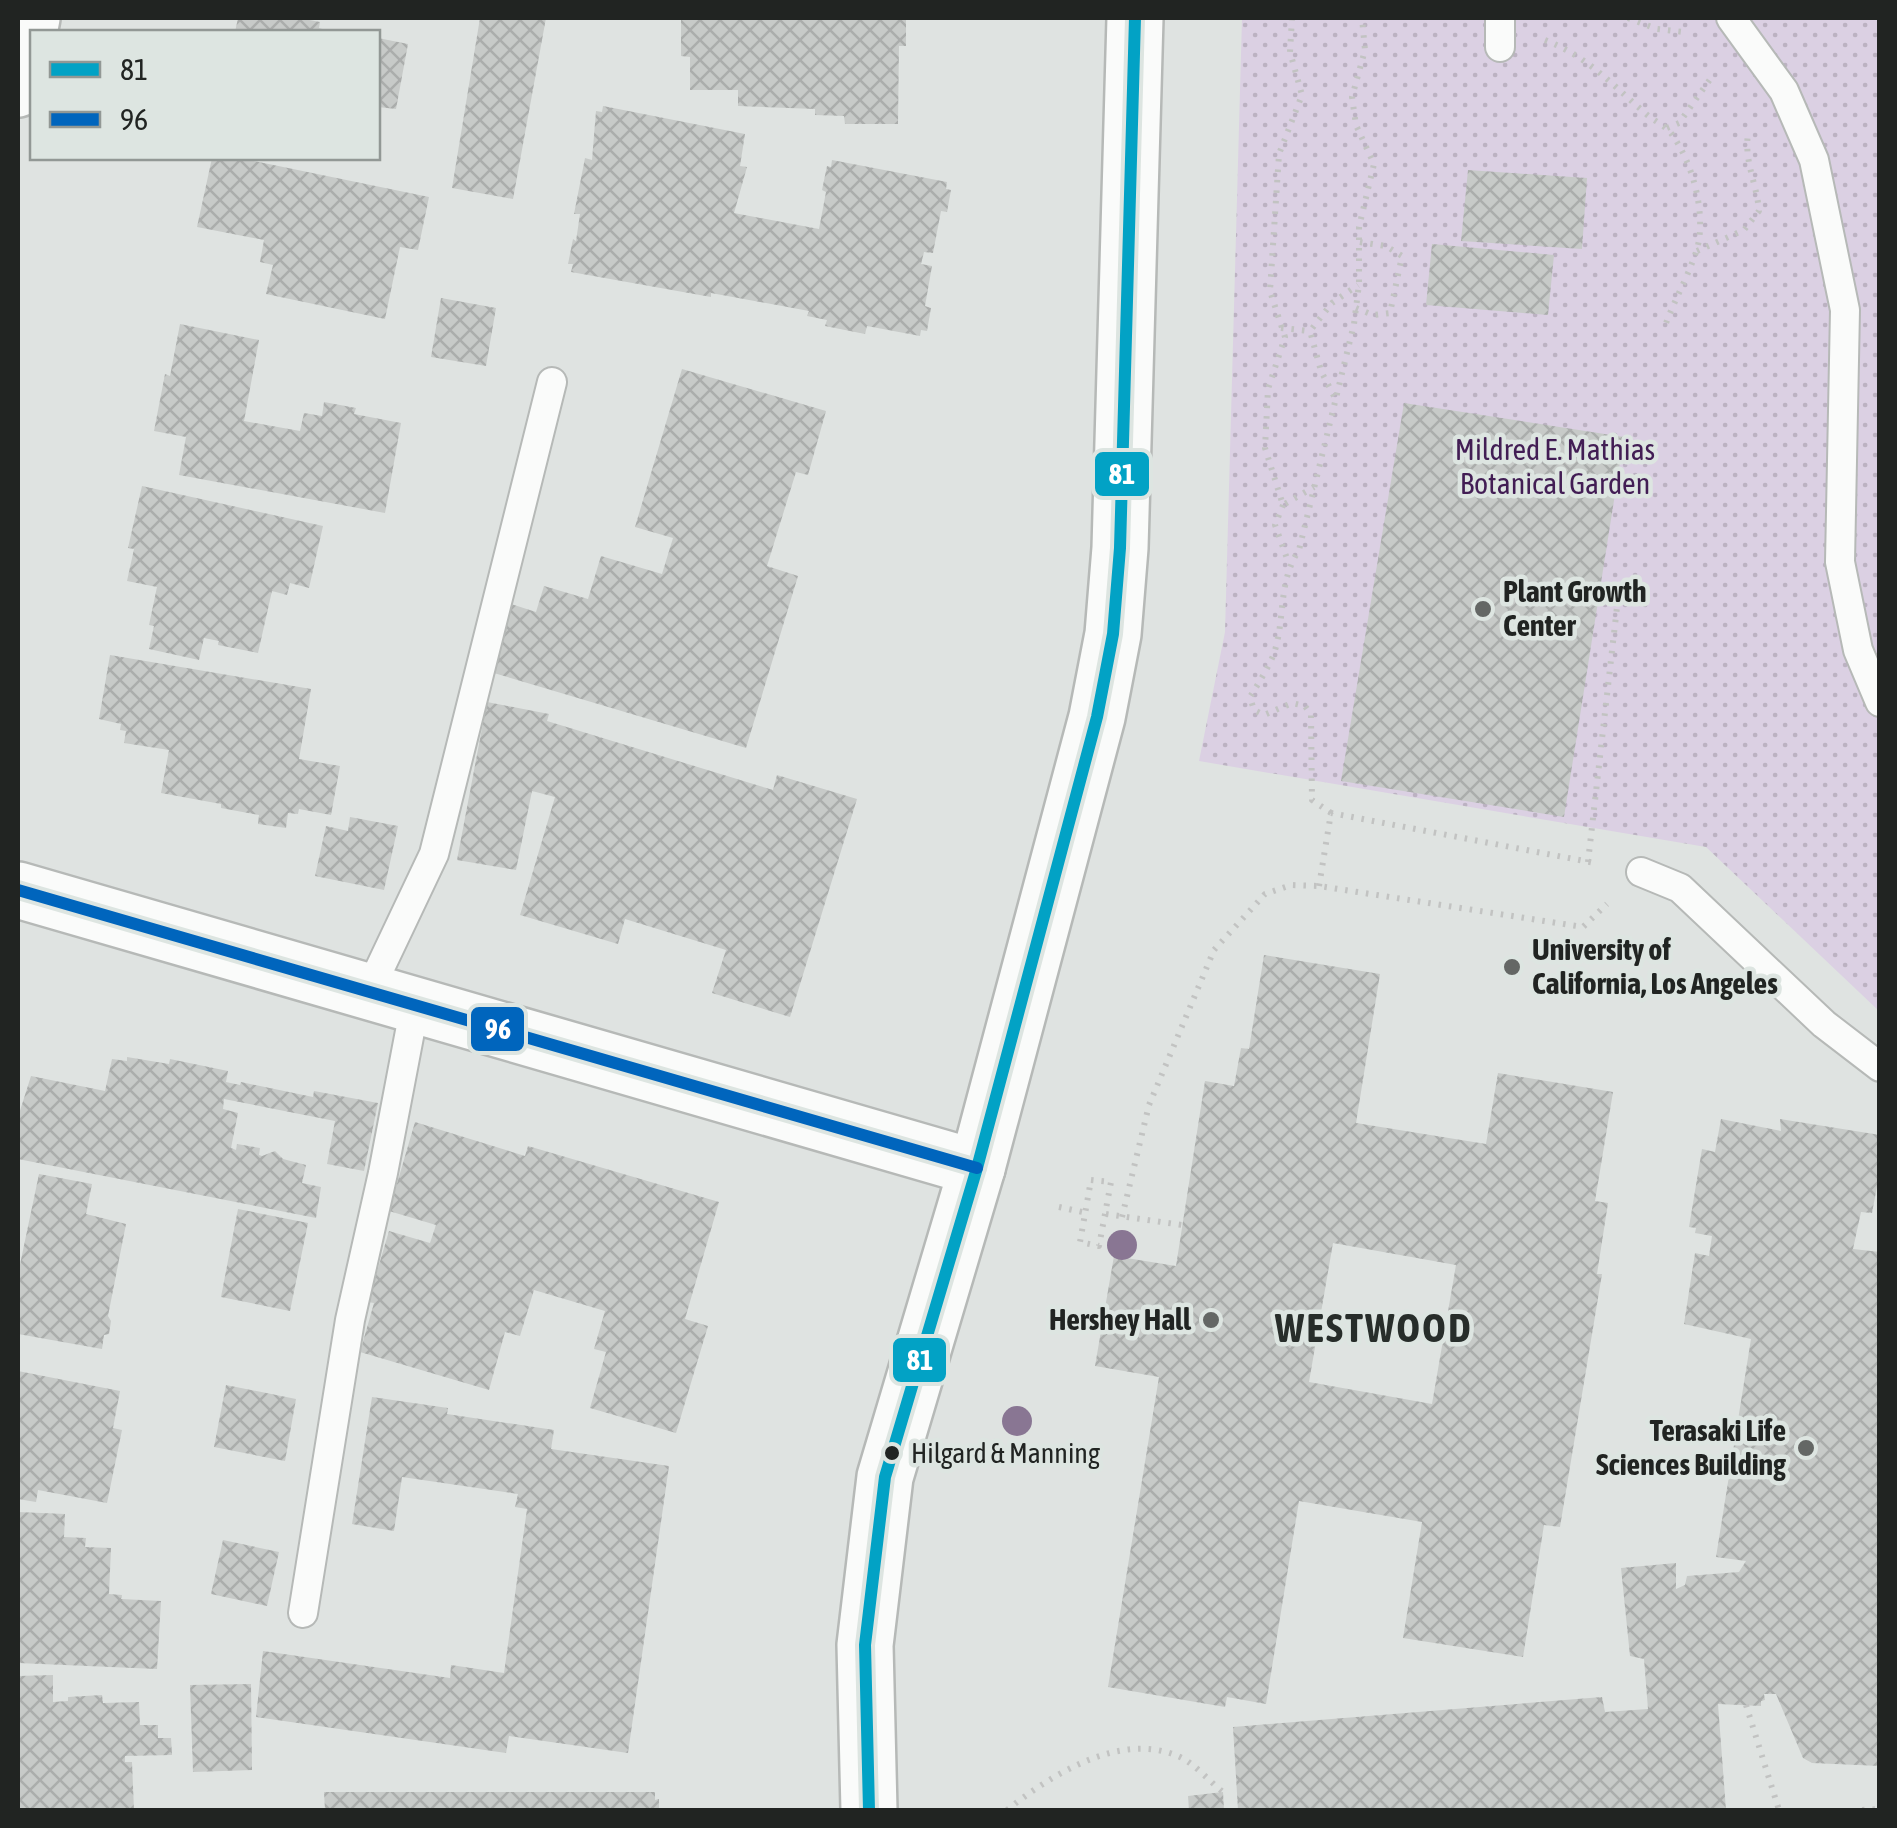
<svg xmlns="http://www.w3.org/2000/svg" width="1897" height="1828" font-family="'Asap Condensed',sans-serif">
<defs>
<pattern id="garden-dots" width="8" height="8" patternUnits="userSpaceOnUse" patternTransform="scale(2.5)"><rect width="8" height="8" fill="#dbd0e3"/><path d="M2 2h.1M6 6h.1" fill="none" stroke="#bcb2c2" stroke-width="1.8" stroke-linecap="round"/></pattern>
<pattern id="building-cross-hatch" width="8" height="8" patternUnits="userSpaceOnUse" patternTransform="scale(2.5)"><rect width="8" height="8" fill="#c7cac8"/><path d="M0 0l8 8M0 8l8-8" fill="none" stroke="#abadac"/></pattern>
</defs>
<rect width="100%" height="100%" fill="#dfe3e1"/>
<polygon fill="url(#garden-dots)" points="1242,18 1879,18 1879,1011 1706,847 1199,761 1225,632"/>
<g fill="url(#building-cross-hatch)" fill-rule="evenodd">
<polygon points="238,18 299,18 320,22 319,28 333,32 235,32"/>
<polygon points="480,18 546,18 513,199 452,188"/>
<polygon points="681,18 906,18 906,46 899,46 898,124 845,124 844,116 815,115 815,109 738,106 738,90 690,90 690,57 681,56"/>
<polygon points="378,38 408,44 396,109 378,107"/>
<polygon points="603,106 745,134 740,166 747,167 734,213 819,229 826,192 822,190 827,166 831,167 832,160 947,182 946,189 951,190 947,212 941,211 933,253 924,252 921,264 932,266 925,306 931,308 927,331 921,330 920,336 867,326 865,334 825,326 827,320 807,316 809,311 711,293 711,297 571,272 573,264 568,264 573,239 576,241 580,214 574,214 585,158 592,160 596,111 602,112"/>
<polygon points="212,158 239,158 429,197 418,250 400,247 385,319 266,294 273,265 260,262 264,240 197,227"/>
<polygon points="1468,170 1587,178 1582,249 1461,241"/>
<polygon points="1432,244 1554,255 1548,315 1426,305"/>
<polygon points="441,298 496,308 486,366 431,357"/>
<polygon points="180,324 259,340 244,421 300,431 304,413 322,416 324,402 356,408 354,414 401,423 385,513 179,475 186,437 154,431 165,374 170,376"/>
<polygon points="682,369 826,411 808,475 796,472 767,566 798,576 746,748 487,671 508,603 536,612 544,586 588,599 601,556 662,574 673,538 635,527"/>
<polygon points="1404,403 1624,437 1564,817 1341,781"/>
<polygon points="142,486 323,526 309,588 290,583 287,595 272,591 258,653 218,645 219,641 204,638 199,660 149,649 154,626 149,625 157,587 127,581 134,549 128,548"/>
<polygon points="110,655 311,689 299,759 340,766 331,815 299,809 298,814 288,813 286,828 258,824 259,815 221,808 221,804 161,793 169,750 124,743 126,731 120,730 121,724 99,719"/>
<polygon points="487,702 549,714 547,721 773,790 777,775 857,799 790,1017 712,993 726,950 625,919 618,944 520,915 555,797 532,791 516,870 457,860"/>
<polygon points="350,817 398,826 384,890 315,876 326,826 348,831"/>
<path d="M 1264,955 L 1380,974 L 1356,1123 L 1486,1144 L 1498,1073 L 1613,1092 L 1595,1201 L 1608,1203 L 1597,1274 L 1602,1274 L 1560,1527 L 1544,1525 L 1523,1657 L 1403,1638 L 1422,1522 L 1299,1501 L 1266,1704 L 1227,1697 L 1225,1707 L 1108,1687 L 1159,1377 L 1095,1366 L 1114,1256 L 1176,1266 L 1205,1081 L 1234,1086 L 1241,1048 L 1249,1049 ZM 1333,1243 L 1456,1265 L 1432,1404 L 1309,1382 Z"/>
<polygon points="127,1057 169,1064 170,1059 228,1071 226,1082 240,1085 241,1082 313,1097 314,1091 378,1103 364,1171 327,1164 335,1121 224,1099 223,1109 238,1113 231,1148 236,1150 237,1144 260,1148 259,1155 262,1156 275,1151 283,1159 306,1165 302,1183 321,1187 316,1218 18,1159 18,1117 31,1076 105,1091 112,1059 127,1061"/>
<polygon points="1721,1119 1781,1131 1780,1119 1880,1135 1880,1171 1872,1213 1861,1212 1853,1249 1880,1252 1880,1766 1812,1763 1803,1758 1776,1694 1764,1694 1765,1700 1761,1701 1761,1706 1718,1704 1726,1810 1238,1810 1233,1727 1602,1697 1605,1712 1648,1709 1644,1659 1630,1656 1621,1568 1676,1563 1676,1589 1685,1585 1687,1576 1739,1572 1746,1561 1716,1557 1751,1339 1684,1324 1695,1253 1709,1256 1712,1236 1695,1233 1696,1228 1689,1227 1702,1149 1715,1152"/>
<polygon points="415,1122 525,1156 528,1146 719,1202 685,1319 708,1326 676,1433 590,1408 606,1352 594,1349 605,1311 534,1290 520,1336 505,1332 489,1390 360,1352 374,1303 368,1302 389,1231 430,1243 436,1225 389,1211"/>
<polygon points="39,1174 92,1184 86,1214 126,1224 108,1316 111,1321 109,1334 104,1335 102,1349 18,1334 18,1274"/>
<polygon points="238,1209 308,1223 290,1311 221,1297"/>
<polygon points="18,1371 120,1391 113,1428 122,1430 107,1503 38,1490 36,1502 18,1499"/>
<polygon points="226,1385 296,1399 285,1461 214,1447"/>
<polygon points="372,1397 448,1408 447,1414 554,1430 551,1449 669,1466 628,1753 509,1736 506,1753 256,1717 263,1651 450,1678 451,1665 504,1673 527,1509 515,1507 518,1494 402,1477 394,1531 352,1524"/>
<polygon points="18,1512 65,1514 64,1537 86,1538 85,1547 111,1548 109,1594 122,1595 121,1599 161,1601 157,1669 18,1663"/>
<polygon points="223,1540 279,1552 267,1606 211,1594"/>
<polygon points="53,1675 53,1702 68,1701 68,1697 102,1695 103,1703 139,1702 140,1725 158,1725 158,1738 171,1738 172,1755 125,1756 125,1762 132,1762 134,1810 18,1810 18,1676"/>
<polygon points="251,1684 252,1770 193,1772 190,1685"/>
<polygon points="324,1792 655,1792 655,1800 659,1799 659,1810 325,1810"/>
<polygon points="1223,1792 1224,1810 1189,1810 1188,1796"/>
</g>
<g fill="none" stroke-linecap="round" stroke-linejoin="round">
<defs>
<g id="lane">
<polyline points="1500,18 1500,47"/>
<polyline points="1731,18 1784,91 1814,160 1845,310 1840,562 1858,650 1880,702"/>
<polyline points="1641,872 1680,888 1824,1024 1880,1067"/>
<polyline points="369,991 434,854 552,382"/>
<polyline points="303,1613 350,1320 383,1173 415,1005"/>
</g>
<g id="street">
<polyline points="18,89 32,18"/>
<polyline points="18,890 977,1168"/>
</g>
<polyline id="secondary" points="869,1810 865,1645 885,1477 977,1168 1097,717 1113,634 1120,548 1135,18"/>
</defs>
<use href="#lane" stroke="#b6b9b7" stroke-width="32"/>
<use href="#street" stroke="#b6b9b7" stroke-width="60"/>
<use href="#secondary" stroke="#b6b9b7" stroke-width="60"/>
<g stroke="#c2c3c2" stroke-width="6" stroke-dasharray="2.5 8" stroke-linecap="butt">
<polyline points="1292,18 1290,52 1302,95 1279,154 1270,291 1285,337 1268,389 1265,448 1283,505 1314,487"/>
<polyline points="1628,18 1657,29 1684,32"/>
<path d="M 1545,40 C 1588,57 1609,82 1644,112 C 1653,121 1666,125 1673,136 C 1692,163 1704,207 1699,240 C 1695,264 1674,300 1665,326"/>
<polyline points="1667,128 1679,123 1711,78"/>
<path d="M 1697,251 L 1744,230 L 1759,211 C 1757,184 1744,162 1748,134"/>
<polyline points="1356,308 1373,315 1390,313 1402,256 1386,246 1359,242"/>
<polyline points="1281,328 1310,331"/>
<polyline points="1334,396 1321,371 1310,331 1332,303 1358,285"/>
<polyline points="1283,505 1275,525 1289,564"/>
<path d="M 1331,813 L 1312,800 L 1311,715 L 1305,706 L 1292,703 L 1264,715 L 1254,710 L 1250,697 C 1258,684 1267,670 1273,656 C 1286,621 1277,583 1299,550 L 1354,324 L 1359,284 L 1359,227 L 1374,164 L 1356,125 L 1352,97 L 1365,50 L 1362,18"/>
<polyline points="1588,862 1617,607"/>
<polyline points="1319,886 1331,813 1595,863"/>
<polygon points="1091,1180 1111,1182 1099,1246 1080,1242"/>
<polyline points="1059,1207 1087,1213"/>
<polyline points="1106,1214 1182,1225"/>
<polyline points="1122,1217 1149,1105 1214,950 1265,894 1291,885 1319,886 1583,927 1607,904"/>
<polyline points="1746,1705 1779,1810"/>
<path d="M 1007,1810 C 1051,1775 1121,1730 1180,1757 C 1195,1764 1210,1782 1223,1792"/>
<polyline points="1862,1810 1880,1809"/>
</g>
<use href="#lane" stroke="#fafbfa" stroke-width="28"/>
<use href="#street" stroke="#fafbfa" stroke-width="55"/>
<use href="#secondary" stroke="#fafbfa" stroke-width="55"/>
<defs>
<polyline id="bus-1" points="869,1810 865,1645 885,1477 977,1168 1097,717 1113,634 1120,548 1135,18"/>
<polyline id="bus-2" points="18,890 977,1168"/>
</defs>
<use href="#bus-1" stroke="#dde5e1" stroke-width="20"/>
<use href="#bus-2" stroke="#dde5e1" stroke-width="20"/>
<use href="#bus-1" stroke="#02a2c5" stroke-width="12"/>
<use href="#bus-2" stroke="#0065bd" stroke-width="12"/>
</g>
<g fill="#897693">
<circle cx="1122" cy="1245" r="15"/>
<circle cx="1017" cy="1421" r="15"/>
</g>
<g fill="#646765" stroke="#dde5e1" stroke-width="4">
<circle cx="1483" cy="609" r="10"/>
<circle cx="1512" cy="967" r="10"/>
<circle cx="1211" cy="1320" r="10"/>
<circle cx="1806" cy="1448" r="10"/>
</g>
<circle fill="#212422" stroke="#dde5e1" stroke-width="4" cx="892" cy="1453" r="9"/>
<g text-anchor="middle" stroke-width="9" stroke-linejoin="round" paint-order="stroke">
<g font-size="28" fill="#212422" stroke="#dde5e1" text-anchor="start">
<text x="911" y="1463">Hilgard &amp; Manning</text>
</g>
<g font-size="30" fill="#421d54" stroke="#dde5e1">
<text x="1555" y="460">Mildred E. Mathias<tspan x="1555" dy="34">Botanical Garden</tspan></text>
</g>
<g font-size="30" font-weight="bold" fill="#212422" stroke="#dde5e1" text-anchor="start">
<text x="1503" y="602">Plant Growth<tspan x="1503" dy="34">Center</tspan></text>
<text x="1532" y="960">University of<tspan x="1532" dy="34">California, Los Angeles</tspan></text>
<text x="1191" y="1330" text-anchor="end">Hershey Hall</text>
<text x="1786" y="1441" text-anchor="end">Terasaki Life<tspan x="1786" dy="34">Sciences Building</tspan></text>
</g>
<g font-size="40" font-weight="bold" letter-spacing="2.5" fill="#272d2a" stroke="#dde5e1">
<text x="1374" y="1342">WESTWOOD</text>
</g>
</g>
<g stroke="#dde5e1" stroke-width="4">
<rect x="1093" y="450" width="58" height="48" rx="10" fill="#02a2c5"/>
<rect x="469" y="1005" width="57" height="48" rx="10" fill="#0065bd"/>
<rect x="891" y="1336" width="57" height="48" rx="10" fill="#02a2c5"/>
</g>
<g font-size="28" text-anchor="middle" font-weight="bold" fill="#fff">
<text x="1122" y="484">81</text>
<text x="498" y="1039">96</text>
<text x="920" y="1370">81</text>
</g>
<rect width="1897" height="1828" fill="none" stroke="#212422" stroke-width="40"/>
<rect x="30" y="30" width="350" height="130" fill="#dde5e1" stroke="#929895" stroke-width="2.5"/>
<rect x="50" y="62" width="50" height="15" fill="#02a2c5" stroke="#929895" stroke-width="2.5"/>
<text x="120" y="80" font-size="30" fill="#212422">81</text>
<rect x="50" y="112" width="50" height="15" fill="#0065bd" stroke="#929895" stroke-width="2.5"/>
<text x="120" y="130" font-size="30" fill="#212422">96</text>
</svg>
